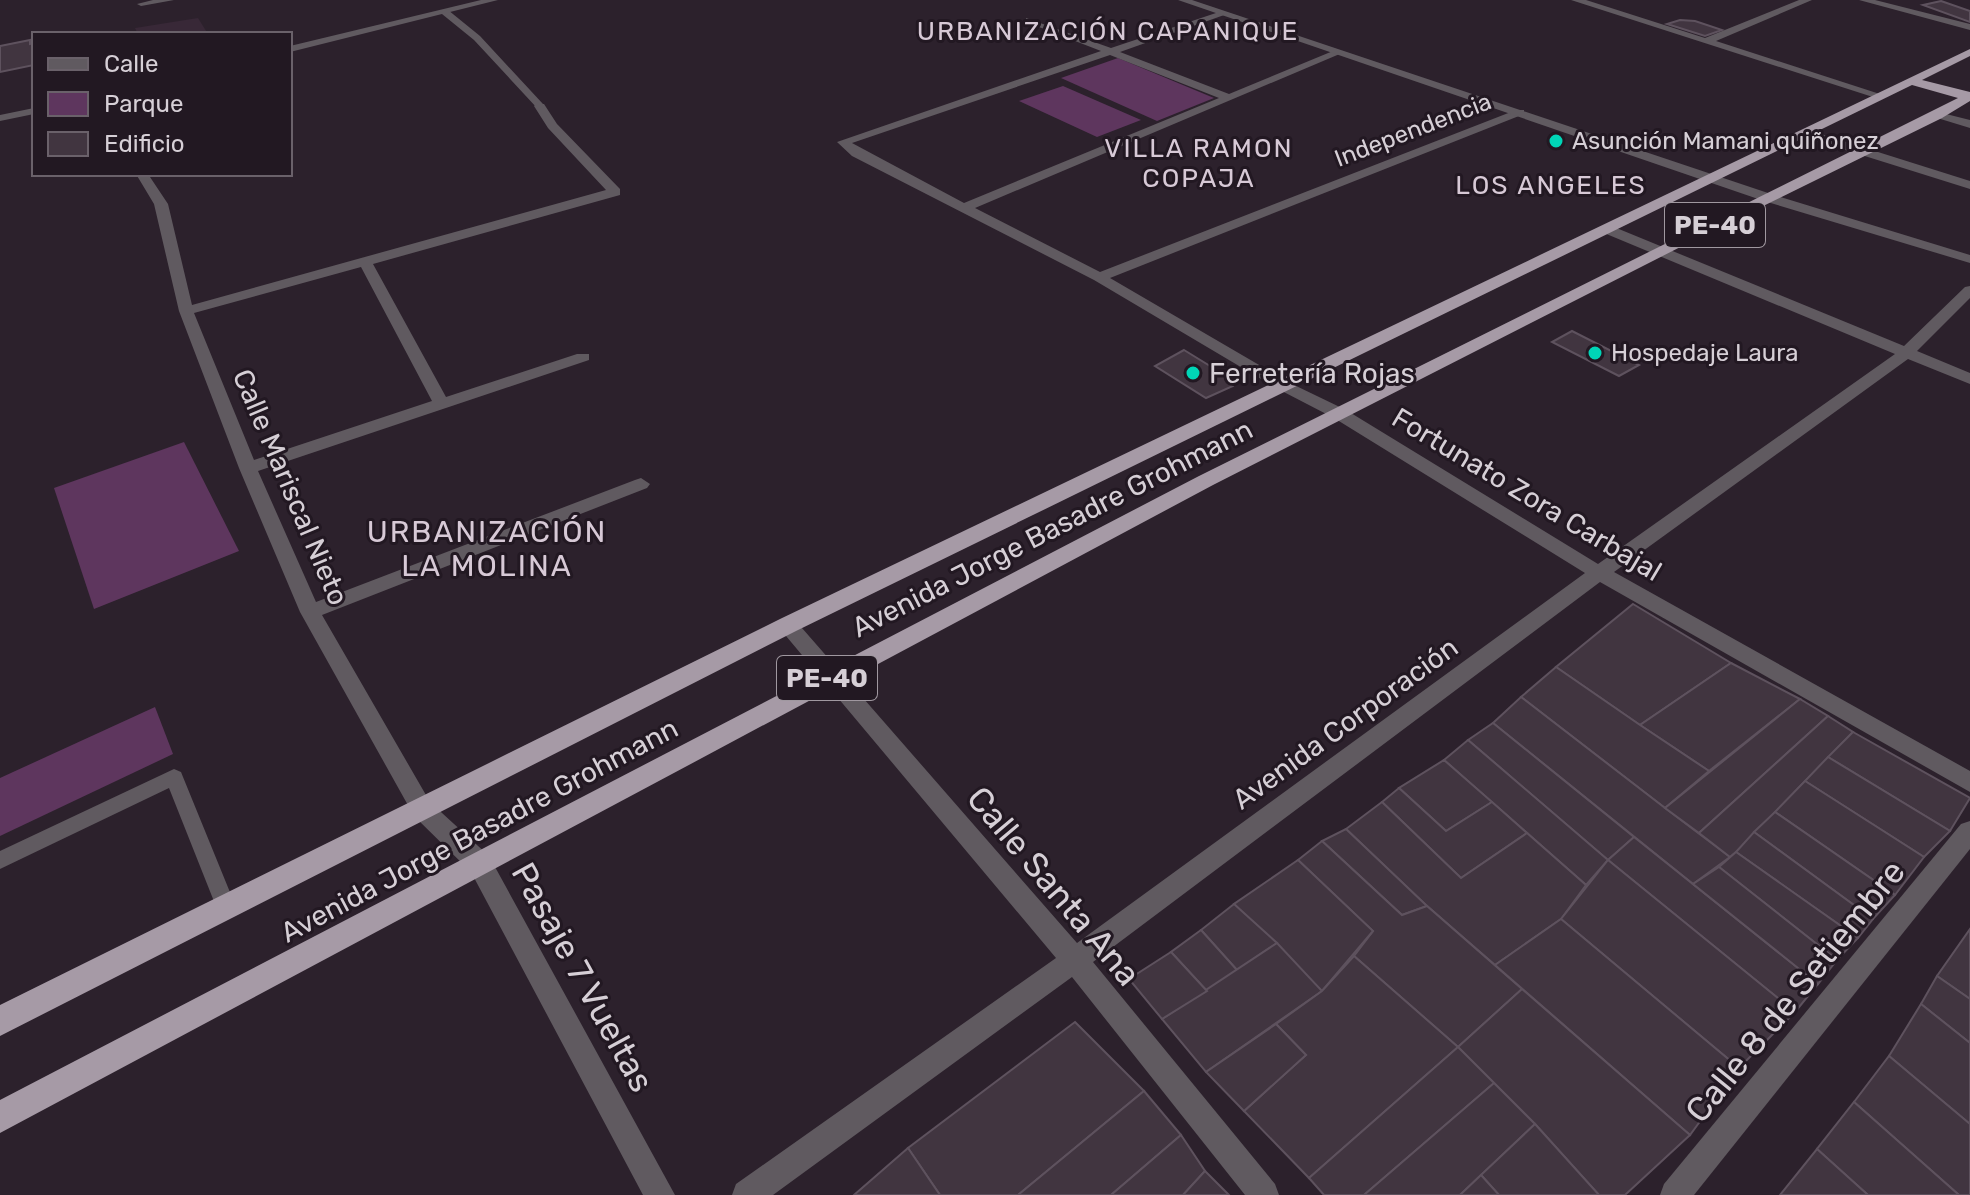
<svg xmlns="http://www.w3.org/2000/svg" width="1970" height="1195" font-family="Rubik,sans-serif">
<rect width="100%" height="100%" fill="#2c212c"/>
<polygon fill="#382837" points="198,18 208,34 138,34 135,28"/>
<g fill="#5e365e">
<polygon points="1118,58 1214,98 1157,121 1061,78"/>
<polygon points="1063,86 1141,120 1097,137 1019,101"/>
<polygon points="184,442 239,551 94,609 54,488"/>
<polygon points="155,707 173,754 0,836 0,778"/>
</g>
<g fill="#413540" stroke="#5e525e" stroke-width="2">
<polygon points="1941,1 1970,11 1970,22 1923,5"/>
<polygon points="1680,20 1695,21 1722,30 1705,36 1667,24"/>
<polygon points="30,40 30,44 34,43 34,65 0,72 0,46"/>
<polygon points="1572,331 1639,365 1619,376 1552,342"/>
<polygon points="1184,350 1231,379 1233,386 1206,398 1155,366"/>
<polygon points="1633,604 1731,663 1640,725 1556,667"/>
<polygon points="1731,663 1800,699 1709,771 1640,725"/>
<polygon points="1556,667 1640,725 1709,771 1665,808 1521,697"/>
<polygon points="1521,697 1665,808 1730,857 1693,884 1493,723"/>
<polygon points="1800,699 1828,716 1699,833 1665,808"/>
<polygon points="1828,716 1853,732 1736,852 1730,857 1699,833"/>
<polygon points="1493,723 1634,837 1608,860 1468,740"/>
<polygon points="1853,732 1970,798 1950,831 1828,757"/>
<polygon points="1468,740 1608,860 1586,885 1444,760"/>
<polygon points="1828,757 1950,831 1924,857 1805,781"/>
<polygon points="1444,760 1492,802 1446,831 1399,788"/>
<polygon points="1805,781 1924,857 1895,895 1775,812"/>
<polygon points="1399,788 1446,831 1492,802 1527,833 1461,878 1382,802"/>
<polygon points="1382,802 1461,878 1527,833 1586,885 1561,919 1495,965 1427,906 1346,829"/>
<polygon points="1775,812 1895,895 1873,919 1754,832"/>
<polygon points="1346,829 1427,906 1402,915 1322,841"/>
<polygon points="1754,832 1873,919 1858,938 1736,852"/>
<polygon points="1634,837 1818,984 1795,1012 1608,860"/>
<polygon points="1322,841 1402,915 1427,906 1522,989 1458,1047 1354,956 1373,931 1298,860"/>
<polygon points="1736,852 1858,938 1837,960 1719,867"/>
<polygon points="1298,860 1373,931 1322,991 1234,904"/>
<polygon points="1608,860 1795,1012 1739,1068 1561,919"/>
<polygon points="1719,867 1837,960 1818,984 1693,884"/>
<polygon points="1234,904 1277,943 1237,970 1201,930"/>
<polygon points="1561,919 1739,1068 1690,1135 1495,965"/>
<polygon points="1970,929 1970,999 1937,976"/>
<polygon points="1201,930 1237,970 1207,991 1171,952"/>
<polygon points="1277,943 1322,991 1206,1072 1162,1019"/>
<polygon points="1171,952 1207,991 1162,1019 1129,979"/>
<polygon points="1354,956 1458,1047 1309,1178 1244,1111 1306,1055 1276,1024 1322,991"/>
<polygon points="1937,976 1970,999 1970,1043 1921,1004"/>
<polygon points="1522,989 1690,1135 1625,1195 1599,1195 1535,1124 1458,1047"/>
<polygon points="1921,1004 1970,1043 1970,1124 1889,1056"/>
<polygon points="1075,1022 1144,1091 1018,1195 940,1195 908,1148"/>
<polygon points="1276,1024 1306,1055 1244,1111 1206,1072"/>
<polygon points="1458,1047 1494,1083 1364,1195 1324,1195 1309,1178"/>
<polygon points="1889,1056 1970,1124 1970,1195 1959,1195 1854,1102"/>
<polygon points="1494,1083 1535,1124 1460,1195 1364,1195"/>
<polygon points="1144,1091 1181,1135 1111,1195 1018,1195"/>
<polygon points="1854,1102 1959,1195 1868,1195 1817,1149"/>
<polygon points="1535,1124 1599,1195 1499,1195 1481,1175"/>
<polygon points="1181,1135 1205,1171 1183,1195 1111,1195"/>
<polygon points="908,1148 940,1195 854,1195"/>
<polygon points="1817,1149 1868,1195 1780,1195"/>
<polygon points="1205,1171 1229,1195 1183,1195"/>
<polygon points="1481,1175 1499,1195 1460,1195"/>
</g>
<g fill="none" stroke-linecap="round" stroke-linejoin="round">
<g fill="#605a60" fill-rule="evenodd">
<polygon points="153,0 174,0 141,6 137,4"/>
<polygon points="442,10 448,10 480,36 543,104 543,108 537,108 474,40 442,14"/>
<polygon points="174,769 181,772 183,777 236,907 233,914 226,916 219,914 169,788 0,869 0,851"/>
</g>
<g fill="#605a60" fill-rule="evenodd">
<polygon points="481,0 498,0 290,52 290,46"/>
<polygon points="1571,0 1586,0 1705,38 1799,0 1812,0 1716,41 1886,96 1876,98"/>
<polygon points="1859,0 1875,0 1970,24 1970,30"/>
<path d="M 1219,12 L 1227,14 L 1120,52 L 1229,94 L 1333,51 L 1342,53 L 975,208 L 1100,272 L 1516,110 L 1524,110 L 1524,114 L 1110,278 L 1290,383 L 1346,410 L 1598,564 L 1895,354 L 1604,233 L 1604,227 L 1614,227 L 1904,346 L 1965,287 L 1970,286 L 1970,298 L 1917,351 L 1970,373 L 1970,384 L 1908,359 L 1614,572 L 1970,771 L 1970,792 L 1600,582 L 1093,962 L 1275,1184 L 1279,1195 L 1245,1195 L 1072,977 L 773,1195 L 732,1195 L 736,1184 L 1056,958 L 781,630 L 778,625 L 781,620 L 795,620 L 1077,943 L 1585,573 L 1334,418 L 1278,389 L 1094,280 L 852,156 L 837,142 L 1101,51 L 1026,22 L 1026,18 L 1111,48 ZM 1110,55 L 1219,98 L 964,203 L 852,143 Z"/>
<path d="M 536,104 L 544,104 L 557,124 L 620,189 L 620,195 L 373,264 L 446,397 L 577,354 L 589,354 L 589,360 L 258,471 L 316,602 L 635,480 L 641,478 L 650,484 L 647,488 L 322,615 L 430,802 L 489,856 L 675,1195 L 643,1195 L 471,872 L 414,816 L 300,612 L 239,468 L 179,311 L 154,204 L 136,174 L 148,174 L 168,204 L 192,305 L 606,190 L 548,128 L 534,106 ZM 361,267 L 432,401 L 254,460 L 194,313 Z"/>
<polygon points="34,108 34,114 0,121 0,115"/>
<polygon points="1938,112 1970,120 1970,128 1934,117 1932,115"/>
<polygon points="1805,129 1970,181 1970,189 1801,136 1799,133"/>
<polygon points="1970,821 1970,849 1694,1195 1660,1195 1664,1184 1961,824"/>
</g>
<polygon fill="#605a60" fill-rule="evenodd" points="1178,0 1192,0 1774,195 1970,255 1970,263 1764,201"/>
<polygon fill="#a69aa6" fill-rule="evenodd" points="1970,49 1970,56 1922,80 1970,92 1970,101 1942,118 1698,238 1213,485 0,1133 0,1100 1199,476 1958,98 1912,85 796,631 0,1036 0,1005 780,619"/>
</g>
<g fill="#00d5b7" stroke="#221822" stroke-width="3">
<circle cx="1556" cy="141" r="8"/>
<circle cx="1595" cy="353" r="8"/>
<circle cx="1193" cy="373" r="8"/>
</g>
<g text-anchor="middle" stroke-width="6" stroke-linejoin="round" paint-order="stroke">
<g font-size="24" fill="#d6cfd6" stroke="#221822">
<text transform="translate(1413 130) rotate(-21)" y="8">Independencia</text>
</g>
<g font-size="24" fill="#d6cfd6" stroke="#221822" text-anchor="start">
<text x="1572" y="149">Asunción Mamani quiñonez</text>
<text x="1611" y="361">Hospedaje Laura</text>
</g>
<g font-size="26" letter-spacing="2" fill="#d7c9d6" stroke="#221822">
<text x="1108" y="40">URBANIZACIÓN CAPANIQUE</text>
<text x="1199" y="157">VILLA RAMON<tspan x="1199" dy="30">COPAJA</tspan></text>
<text x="1551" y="194">LOS ANGELES</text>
</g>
<g fill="#221822" stroke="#a098a0" stroke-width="2">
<rect x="1665" y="203" width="100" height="44" rx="6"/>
<rect x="777" y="656" width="100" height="44" rx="6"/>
</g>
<g font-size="26" font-weight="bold" fill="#d6cfd6">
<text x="1715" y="234">PE-40</text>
<text x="827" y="687">PE-40</text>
</g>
<g font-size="28" fill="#d6cfd6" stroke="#221822" text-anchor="start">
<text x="1209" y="383">Ferretería Rojas</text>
</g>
<g font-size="28" fill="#d6cfd6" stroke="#221822">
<text transform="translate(291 487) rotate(67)" y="10">Calle Mariscal Nieto</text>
<text transform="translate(1527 494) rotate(31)" y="10">Fortunato Zora Carbajal</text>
<text transform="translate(1052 528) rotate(-27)" y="10">Avenida Jorge Basadre Grohmann</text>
<text transform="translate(1345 723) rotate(-36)" y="10">Avenida Corporación</text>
<text transform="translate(479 830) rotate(-28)" y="10">Avenida Jorge Basadre Grohmann</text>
</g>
<g font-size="30" letter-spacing="2" fill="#d7c9d6" stroke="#221822">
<text x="487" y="542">URBANIZACIÓN<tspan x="487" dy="34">LA MOLINA</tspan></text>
</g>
<g font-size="34" fill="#d6cfd6" stroke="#221822">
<text transform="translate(1054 886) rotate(50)" y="12">Calle Santa Ana</text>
<text transform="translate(583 977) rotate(61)" y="12">Pasaje 7 Vueltas</text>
<text transform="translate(1795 991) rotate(-51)" y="12">Calle 8 de Setiembre</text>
</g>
</g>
<rect x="32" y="32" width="260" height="144" fill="#221822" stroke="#6a616a" stroke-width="2"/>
<rect x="48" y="58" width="40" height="12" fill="#605a60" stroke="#6a616a" stroke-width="2"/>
<text x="104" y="72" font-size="24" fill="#d6cfd6">Calle</text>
<rect x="48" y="92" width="40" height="24" fill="#5e365e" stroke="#6a616a" stroke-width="2"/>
<text x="104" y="112" font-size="24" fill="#d6cfd6">Parque</text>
<rect x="48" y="132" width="40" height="24" fill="#413540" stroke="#6a616a" stroke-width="2"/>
<text x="104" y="152" font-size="24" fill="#d6cfd6">Edificio</text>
</svg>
